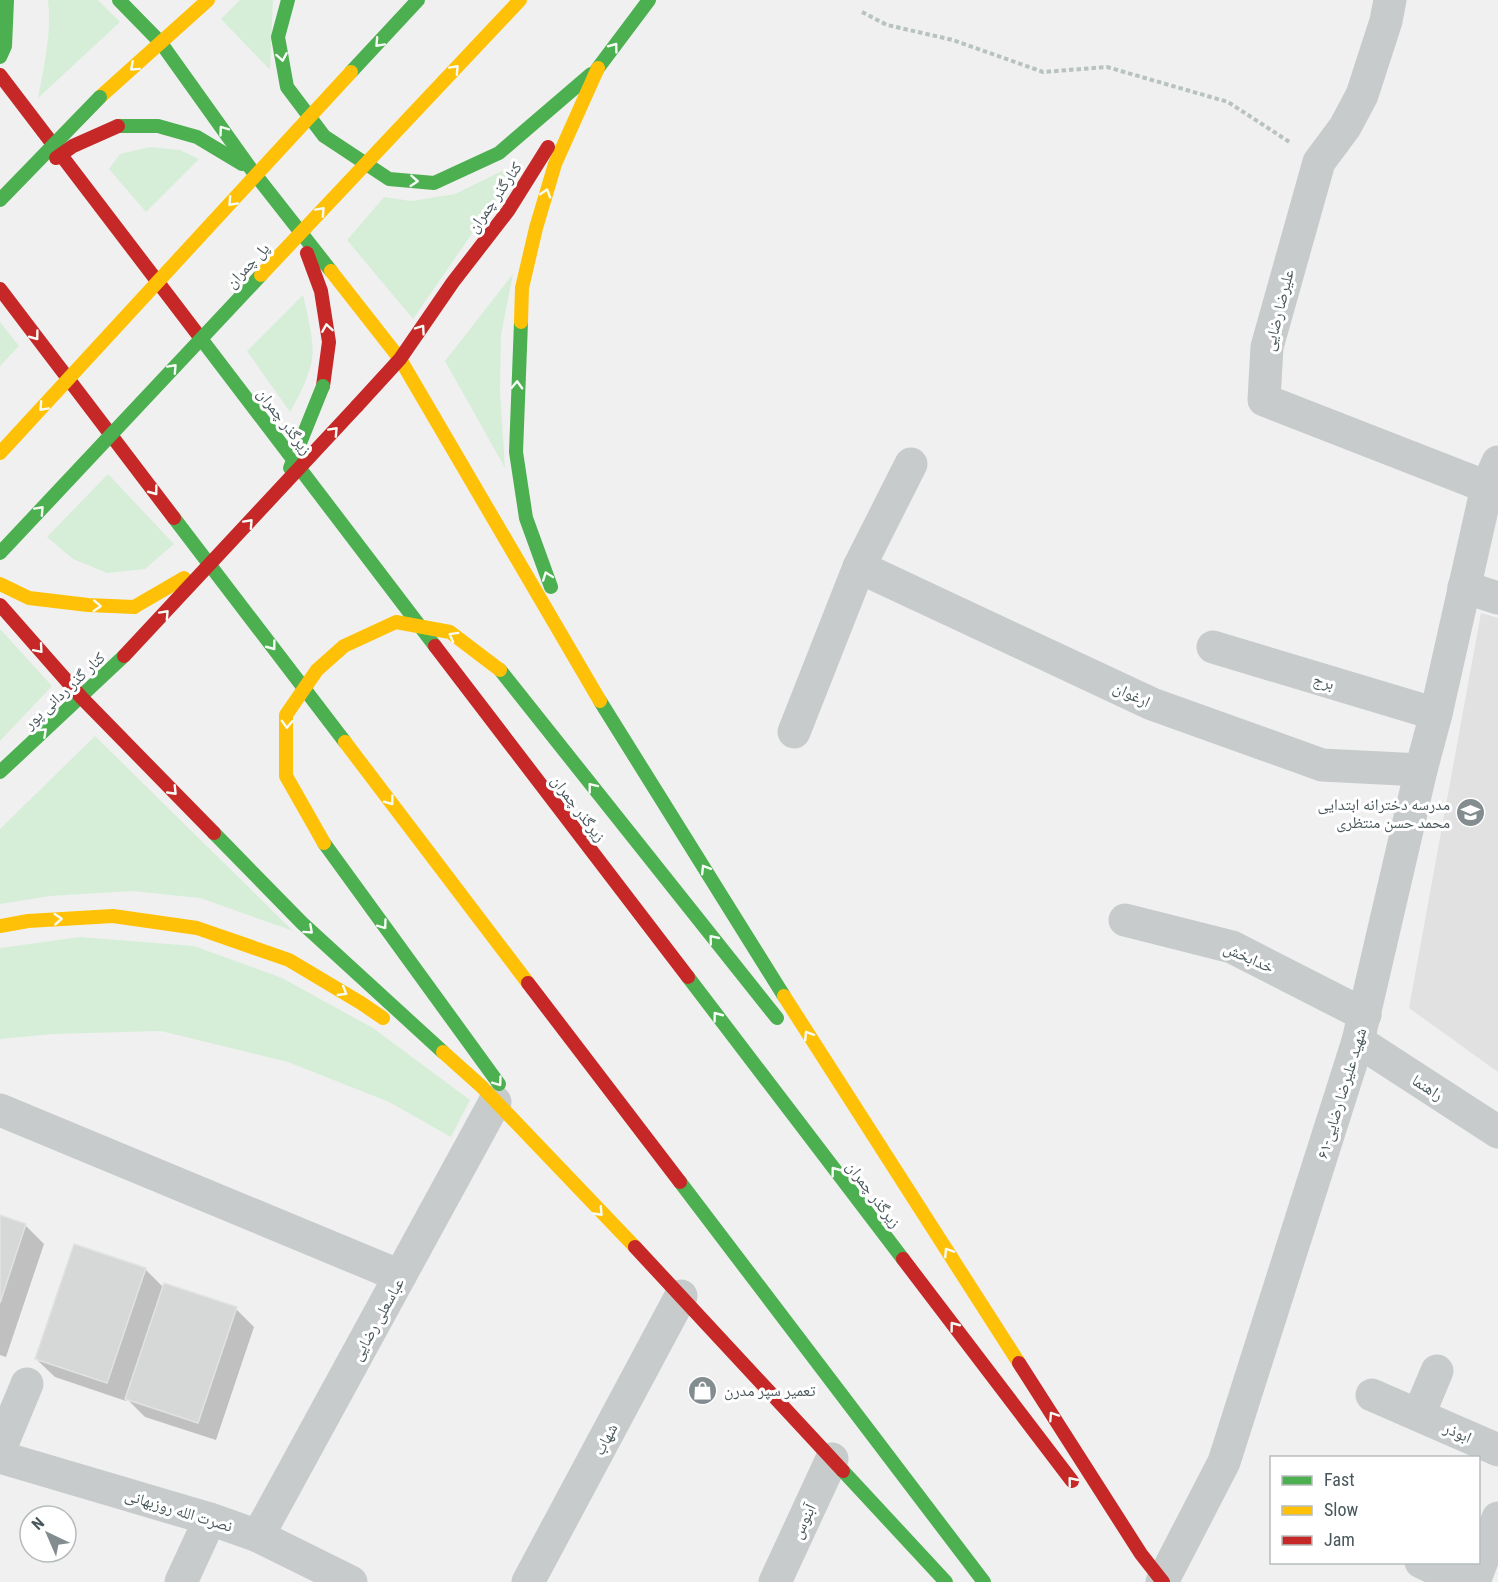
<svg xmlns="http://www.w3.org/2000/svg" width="1498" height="1582" font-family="'Roboto Condensed','Noto Naskh Arabic',sans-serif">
<rect width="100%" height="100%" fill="#f0f0f0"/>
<polygon fill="#e2e1e2" points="1481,613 1498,618 1498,1072 1409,1008"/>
<g fill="#d6eed8">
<path d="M 48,0 L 98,0 L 120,22 L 38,98 C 44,66 52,32 48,0 Z"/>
<polygon points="240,0 273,0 270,70 221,19"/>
<polygon points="150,147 180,150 199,159 146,212 109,169 120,154"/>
<polygon points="522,161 413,319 347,240 384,197 411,201 455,194"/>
<polygon points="513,274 501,335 500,391 505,468 445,361"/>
<path d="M 303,295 C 307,313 315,342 312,360 C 308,379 299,396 290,412 L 247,351 Z"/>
<polygon points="0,322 19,346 0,366"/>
<polygon points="108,474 174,544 145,569 107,573 73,559 47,537"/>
<polygon points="0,629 52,686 0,741"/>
<polygon points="95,736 293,931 200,898 132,891 50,896 0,904 0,829"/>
<polygon points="80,937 194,946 282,978 373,1028 470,1100 451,1137 389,1102 288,1062 161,1031 53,1034 0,1039 0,948"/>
</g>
<g fill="#0003">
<polygon points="0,1217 26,1226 44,1244 6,1357 0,1355"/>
<polygon points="75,1246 146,1270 164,1288 236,1309 254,1327 216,1440 145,1417 126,1398 126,1401 55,1377 36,1359"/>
</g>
<g fill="#d6d8d8" stroke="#e1e2e3" stroke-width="1.5">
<polygon points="0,1215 26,1224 0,1303"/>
<polygon points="74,1244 146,1268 107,1383 35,1359"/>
<polygon points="164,1283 237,1307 198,1423 125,1399"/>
</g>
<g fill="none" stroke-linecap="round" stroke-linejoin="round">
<polyline stroke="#b7c3bc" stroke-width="4" stroke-dasharray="4.5 3" stroke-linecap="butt" points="862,12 887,25 953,40 1043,72 1107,67 1228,102 1291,143"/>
<g stroke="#c7cbcc" stroke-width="33">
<polyline points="1390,0 1386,21 1362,95 1345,127 1319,162 1267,347 1264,400 1487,487"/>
<polyline points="859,567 1152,704 1322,765 1421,770"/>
<polyline points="1464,587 1498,598"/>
<polyline points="1213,647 1436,714"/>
<polyline points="794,732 859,567 911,464"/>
<polyline points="1125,920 1232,947 1365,1015"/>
<polyline points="1358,1041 1498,1132"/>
<polyline points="0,1110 400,1276"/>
<polyline points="1372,1395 1498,1450"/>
<polyline points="1419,1414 1437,1371"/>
<polyline points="0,1449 27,1384"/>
<polyline points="0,1457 210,1519 258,1536 351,1582"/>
<polyline points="258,1536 495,1102"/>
<polyline points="1421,1562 1465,1582"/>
<polyline points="181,1582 210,1519"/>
<polyline points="528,1582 681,1296"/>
<polyline points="775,1582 832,1459"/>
<polyline points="1162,1582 1224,1462 1358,1041 1421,770 1436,714 1487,487 1498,462"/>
<polyline points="1474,1582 1498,1518"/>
</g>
<g stroke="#4caf50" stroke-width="14">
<polyline points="119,0 161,43 251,169 331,271"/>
<polyline points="288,0 278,37 287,87 324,136 389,179 434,183 499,153 591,74"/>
<polyline points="0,57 5,46 7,0"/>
<polyline points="587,86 598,68 649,0"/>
<polyline points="118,126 158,126 197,137 242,164"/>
<polyline points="521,322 516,452 526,518 551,587"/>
<polyline points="199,336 435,646"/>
<polyline points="174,518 345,742"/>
<polyline points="500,670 777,1018"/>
<polyline points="600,701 784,996"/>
<polyline points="0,772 124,656"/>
<polyline points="214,833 302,923 443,1052"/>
<polyline points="324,843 499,1084"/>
<polyline points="688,977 903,1259"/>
<polyline points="680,1182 984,1582"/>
<polyline points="843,1471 946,1582"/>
</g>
<g stroke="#ffc107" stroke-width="14">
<polyline points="100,97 208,0"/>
<polyline points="331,271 400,359 600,701"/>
<polyline points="521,322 522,288 536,228 555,164 598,68"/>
<polyline points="0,584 29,598 88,605 134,607"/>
<polyline points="345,742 528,983"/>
<polyline points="0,926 28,921 113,916 197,928 289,960 361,1003 383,1018"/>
<polyline points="784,996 1019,1363"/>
<polyline points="443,1052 481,1086 635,1247"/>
</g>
<g stroke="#c62828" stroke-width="14">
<polyline points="0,75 199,336"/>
<polyline points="307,253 321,291 329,342 323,386"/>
<polyline points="0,289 174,518"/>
<polyline points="357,406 400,359 453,282 508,211 548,147"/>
<polyline points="0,605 81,697 214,833"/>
<polyline points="435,646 688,977"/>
<polyline points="528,983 680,1182"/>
<polyline points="635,1247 843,1471"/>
<polyline points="903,1259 1072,1481"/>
<polyline points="1019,1363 1141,1554 1163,1582"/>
</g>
<g stroke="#4caf50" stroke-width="14">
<polyline points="351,72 418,0"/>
<polyline points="0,200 100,97"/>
<polyline points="290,468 323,386"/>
<polyline points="0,553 261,275"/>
</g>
<g stroke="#ffc107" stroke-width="14">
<polyline points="261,275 520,0"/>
<polyline points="0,453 351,72"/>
<polyline points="134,607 184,578"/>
<polyline points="324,843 286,776 286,715 317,670 344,646 396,622 450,632 500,670"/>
</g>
<g stroke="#c62828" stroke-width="14">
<polyline points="56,158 73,146 118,126"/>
<polyline points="124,656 357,406"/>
</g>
</g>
<defs><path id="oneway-chevron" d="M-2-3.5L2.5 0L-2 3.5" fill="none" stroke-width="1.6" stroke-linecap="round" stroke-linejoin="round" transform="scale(1.5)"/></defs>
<g stroke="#f6fbf6">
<use href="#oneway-chevron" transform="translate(379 43) rotate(133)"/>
<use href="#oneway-chevron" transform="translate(614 47) rotate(-53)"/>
<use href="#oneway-chevron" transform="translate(282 57) rotate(80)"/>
<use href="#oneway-chevron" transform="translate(134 67) rotate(138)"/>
<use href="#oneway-chevron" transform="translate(455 69) rotate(-47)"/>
<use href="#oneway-chevron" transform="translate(223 130) rotate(-126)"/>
<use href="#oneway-chevron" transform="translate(414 181) rotate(4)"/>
<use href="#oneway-chevron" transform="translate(546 193) rotate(-73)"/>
<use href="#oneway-chevron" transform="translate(232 202) rotate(133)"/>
<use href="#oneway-chevron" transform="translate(321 211) rotate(-47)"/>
<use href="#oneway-chevron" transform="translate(327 328) rotate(-99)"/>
<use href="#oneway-chevron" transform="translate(421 329) rotate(-55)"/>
<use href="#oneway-chevron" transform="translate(35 336) rotate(53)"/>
<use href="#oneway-chevron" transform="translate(173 368) rotate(-47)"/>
<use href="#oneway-chevron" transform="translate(517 385) rotate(-88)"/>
<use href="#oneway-chevron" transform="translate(43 407) rotate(133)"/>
<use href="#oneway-chevron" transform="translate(334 431) rotate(-47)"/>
<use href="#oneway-chevron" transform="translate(154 491) rotate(53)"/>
<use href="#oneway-chevron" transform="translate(40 510) rotate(-47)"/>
<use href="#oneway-chevron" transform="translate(249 523) rotate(-47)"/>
<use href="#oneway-chevron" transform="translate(547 576) rotate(-110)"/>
<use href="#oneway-chevron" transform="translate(97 606) rotate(3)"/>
<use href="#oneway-chevron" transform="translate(165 614) rotate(-47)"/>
<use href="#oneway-chevron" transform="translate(453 636) rotate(-151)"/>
<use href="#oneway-chevron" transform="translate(272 646) rotate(53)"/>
<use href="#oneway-chevron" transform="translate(39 649) rotate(49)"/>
<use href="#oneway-chevron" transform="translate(287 724) rotate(92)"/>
<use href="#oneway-chevron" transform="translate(43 732) rotate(-43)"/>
<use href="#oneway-chevron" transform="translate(592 787) rotate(-128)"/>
<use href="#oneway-chevron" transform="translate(173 791) rotate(46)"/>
<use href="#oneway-chevron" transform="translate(390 801) rotate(53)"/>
<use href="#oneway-chevron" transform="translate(705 869) rotate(-122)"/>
<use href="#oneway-chevron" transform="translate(58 919) rotate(-4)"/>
<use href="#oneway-chevron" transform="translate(383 925) rotate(54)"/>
<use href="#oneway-chevron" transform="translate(309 930) rotate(42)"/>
<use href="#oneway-chevron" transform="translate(713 939) rotate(-129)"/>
<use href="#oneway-chevron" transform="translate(343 992) rotate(31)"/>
<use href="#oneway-chevron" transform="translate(717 1016) rotate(-127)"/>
<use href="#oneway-chevron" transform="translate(808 1035) rotate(-122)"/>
<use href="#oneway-chevron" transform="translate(498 1082) rotate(54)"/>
<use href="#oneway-chevron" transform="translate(835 1171) rotate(-127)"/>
<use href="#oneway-chevron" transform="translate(599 1212) rotate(46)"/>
<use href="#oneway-chevron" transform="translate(948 1252) rotate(-123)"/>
<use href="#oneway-chevron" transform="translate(954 1326) rotate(-127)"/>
<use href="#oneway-chevron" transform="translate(1053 1416) rotate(-123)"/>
<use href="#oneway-chevron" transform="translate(1072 1481) rotate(-129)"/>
</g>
<defs>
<symbol id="school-disc" viewBox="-11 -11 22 22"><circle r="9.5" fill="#838d8f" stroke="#fff"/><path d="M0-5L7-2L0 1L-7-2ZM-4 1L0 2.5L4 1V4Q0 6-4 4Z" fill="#fff"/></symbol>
<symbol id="shop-disc" viewBox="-11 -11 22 22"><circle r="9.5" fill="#838d8f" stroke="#fff"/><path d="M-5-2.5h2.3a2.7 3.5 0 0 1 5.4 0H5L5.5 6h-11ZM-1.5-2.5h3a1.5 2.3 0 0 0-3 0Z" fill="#fff"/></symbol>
</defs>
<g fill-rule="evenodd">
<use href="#school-disc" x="1454" y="796" width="33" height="33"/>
<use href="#shop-disc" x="686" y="1374" width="33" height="33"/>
</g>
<g text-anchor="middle" stroke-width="6" stroke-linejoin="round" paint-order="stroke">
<g font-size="16" fill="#48575b" stroke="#fff">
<text transform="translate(494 197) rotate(-55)" y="6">کنارگذر چمران</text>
<text transform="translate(247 265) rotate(-47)" y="6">پل چمران</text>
<text transform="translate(1278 310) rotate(-76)" y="6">علیرضا رضایی</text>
<text transform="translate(285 421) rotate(53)" y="6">زیرگذر چمران</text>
<text transform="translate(1324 681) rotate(17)" y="6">برج</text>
<text transform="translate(64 690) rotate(-43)" y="6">کنار گذر ردانی پور</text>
<text transform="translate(1132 694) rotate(25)" y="6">ارغوان</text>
<text transform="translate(579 808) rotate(53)" y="6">زیرگذر چمران</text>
<text transform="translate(1249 957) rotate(24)" y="6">خدابخش</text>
<text transform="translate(1428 1087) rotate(33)" y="6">راهنما</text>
<text transform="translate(1341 1093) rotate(-73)" y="6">۶۱-شهید علیرضا رضایی</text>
<text transform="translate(874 1194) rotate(53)" y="6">زیرگذر چمران</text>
<text transform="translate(377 1319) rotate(-61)" y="6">عباسعلی رضایی</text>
<text transform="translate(1458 1432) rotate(24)" y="6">ابوذر</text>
<text transform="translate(605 1439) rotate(-62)" y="6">شهاب</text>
<text transform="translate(179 1510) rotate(17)" y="6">نصرت الله روزبهانی</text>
<text transform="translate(803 1521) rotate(-65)" y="6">آبنوس</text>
</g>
<g font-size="16" fill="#48575b" stroke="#fff" text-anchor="end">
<text x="1450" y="810">مدرسه دخترانه ابتدایی<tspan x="1450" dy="18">محمد حسن منتظری</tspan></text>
<text x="724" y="1396" text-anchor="start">تعمیر سپر مدرن</text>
</g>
</g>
<rect x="1270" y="1456" width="210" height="108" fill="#ffffff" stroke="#b6bcbd" stroke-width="1.5"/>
<rect x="1282" y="1476" width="30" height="9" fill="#4caf50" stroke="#b6bcbd" stroke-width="1.5"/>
<text x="1324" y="1486" font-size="18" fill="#48575b">Fast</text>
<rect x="1282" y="1506" width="30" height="9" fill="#ffc107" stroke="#b6bcbd" stroke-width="1.5"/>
<text x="1324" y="1516" font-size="18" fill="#48575b">Slow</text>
<rect x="1282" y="1536" width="30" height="9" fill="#c62828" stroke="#b6bcbd" stroke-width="1.5"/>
<text x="1324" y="1546" font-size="18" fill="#48575b">Jam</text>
<g transform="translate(48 1534) rotate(316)"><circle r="28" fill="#ffffff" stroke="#b6bcbd" stroke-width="1.5"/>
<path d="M0-4.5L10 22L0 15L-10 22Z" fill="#838d8f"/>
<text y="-9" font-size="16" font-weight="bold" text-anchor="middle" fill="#48575b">N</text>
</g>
</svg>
